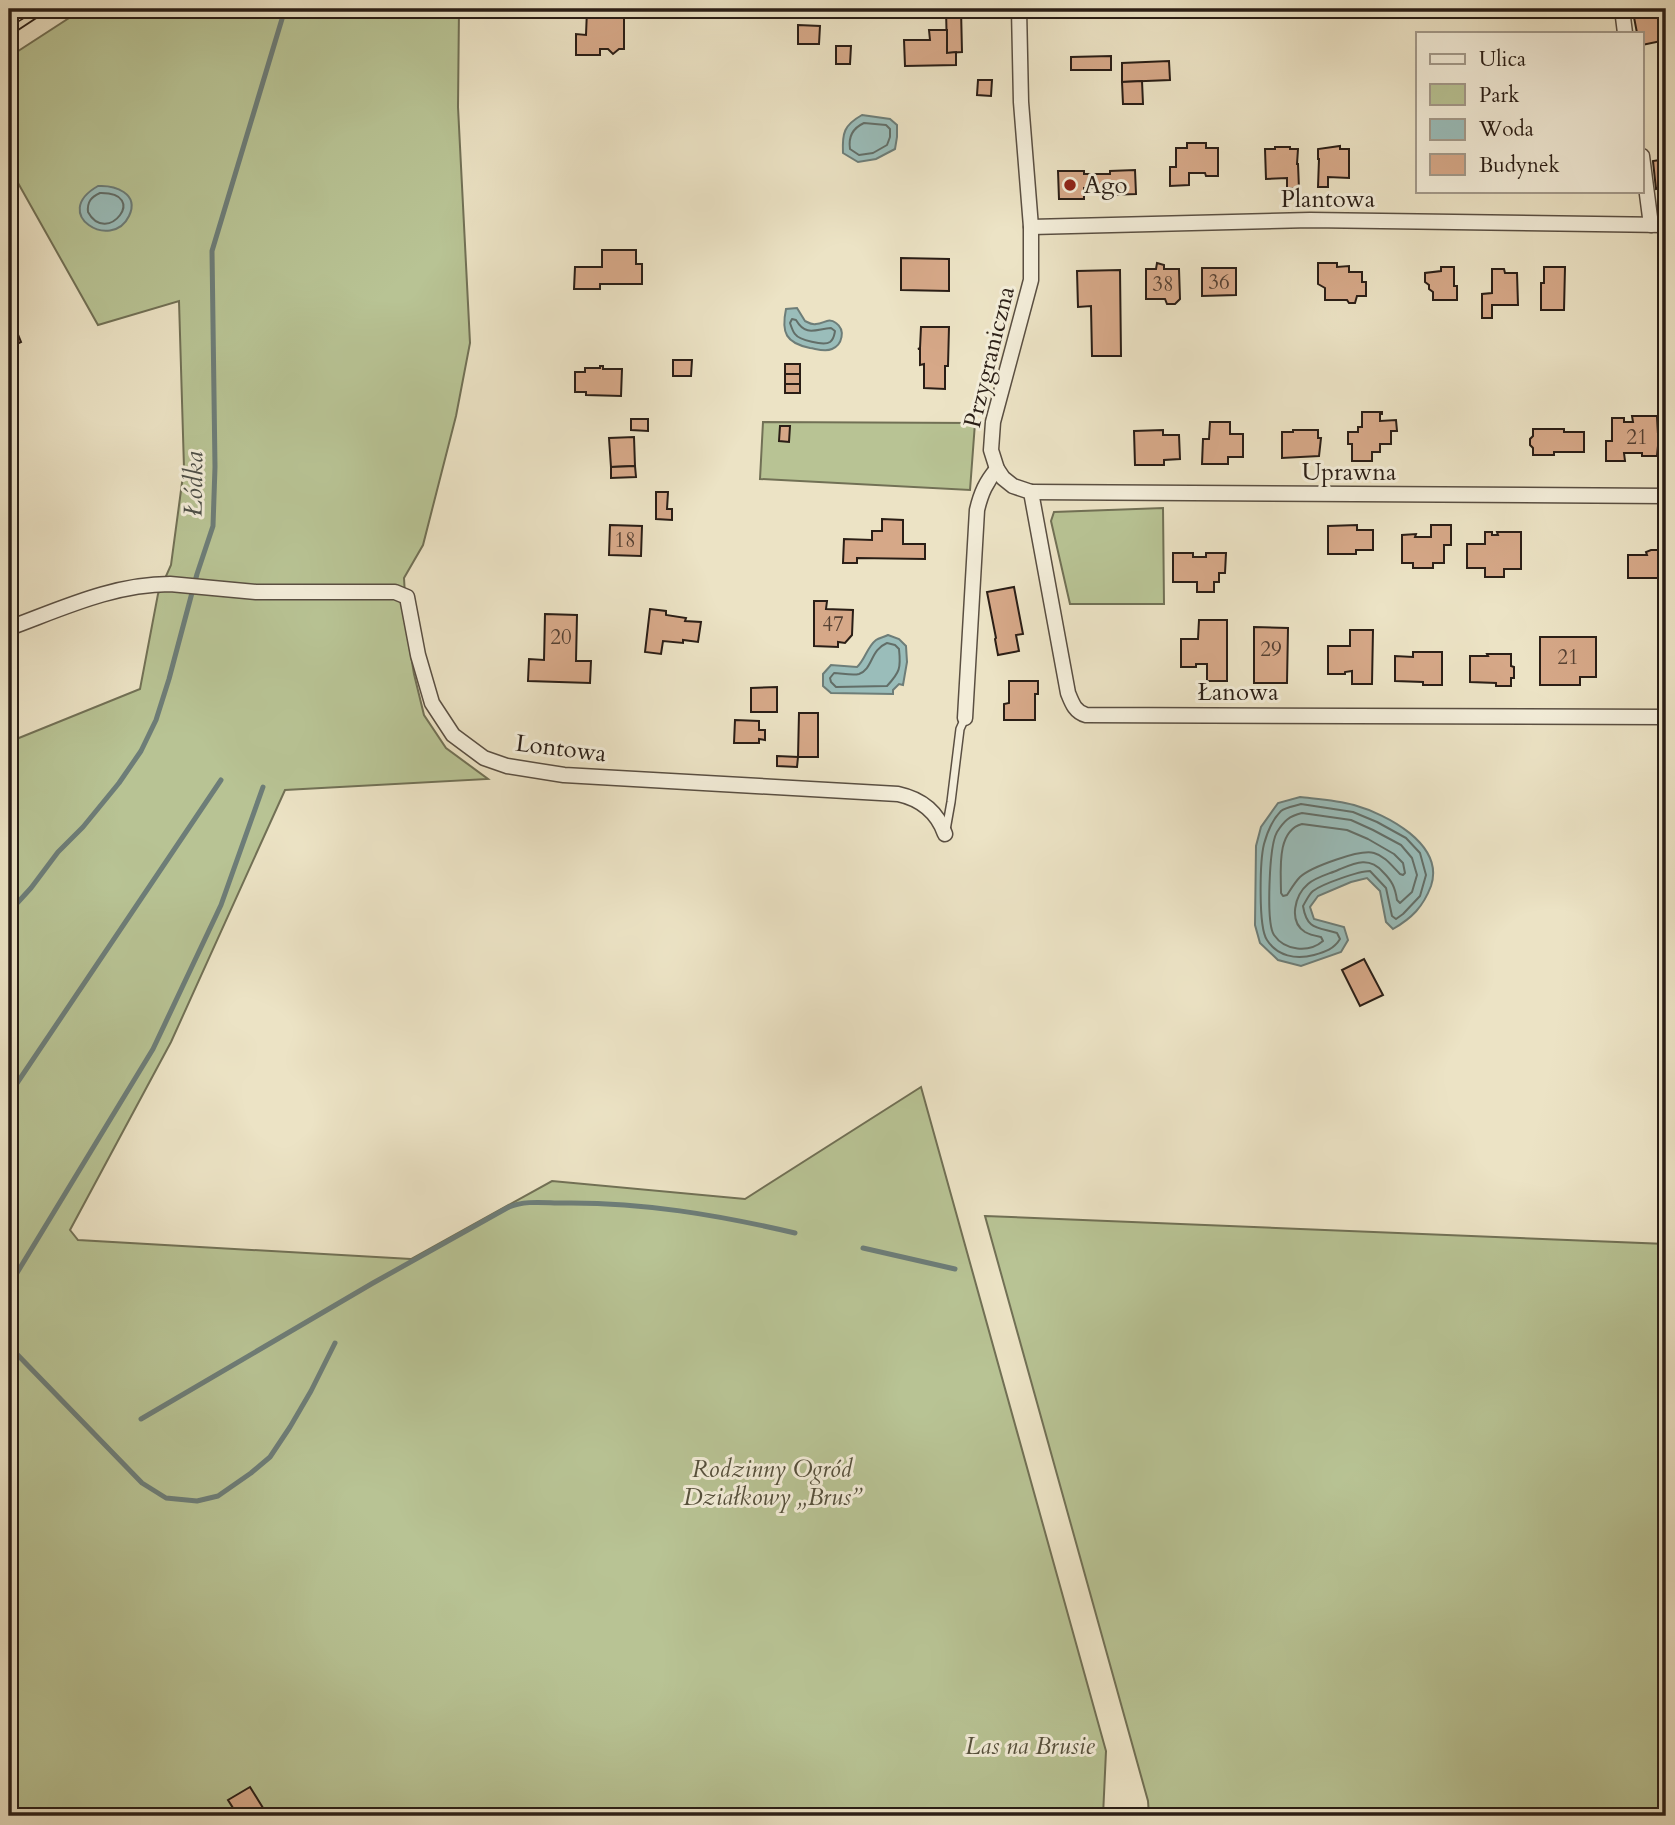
<svg xmlns="http://www.w3.org/2000/svg" width="1675" height="1825" font-family="Cardo,serif">
<rect width="100%" height="100%" fill="#ece3c5"/>
<filter id="stains"><feTurbulence type="fractalNoise" baseFrequency=".00286" numOctaves="4"/><feColorMatrix values="0 0 0 0 .2 0 0 0 0 .09 0 0 0 0 .02 0 0 0 .5 -.17"/></filter>
<radialGradient id="worn" r=".72"><stop offset=".6" stop-color="#630" stop-opacity="0"/><stop offset="1" stop-color="#630" stop-opacity=".3"/></radialGradient>
<g fill="#b8c394" stroke="#717055" stroke-width="2">
<polygon points="83,9 459,9 458,107 470,343 456,416 423,545 404,578 407,631 414,674 424,715 446,748 488,779 285,790 171,1042 70,1230 78,1240 411,1259 552,1181 745,1199 921,1087 1106,1751 1103,1816 9,1816 9,742 140,689 158,594 171,565 184,468 179,301 98,325 9,167 9,57"/>
<polygon points="763,422 975,423 970,490 760,479"/>
<polygon points="1163,508 1164,604 1070,604 1051,521 1054,512"/>
<polygon points="985,1216 1666,1244 1666,1816 1149,1816 1148,1801"/>
</g>
<g fill="#9abdba" stroke="#6d7d78" stroke-width="2">
<path d="M 862,115 L 890,119 L 897,125 L 897,137 L 895,149 L 876,159 L 858,162 L 843,153 C 842,133 844,125 862,115 Z"/>
<path d="M 98,186 C 114,185 140,193 129,216 C 112,252 49,214 98,186 Z"/>
<path d="M 797,308 L 805,321 C 809,323 812,325 816,324 C 824,324 828,317 836,323 C 846,330 842,345 832,349 C 825,352 817,349 810,348 C 786,343 781,333 786,309 Z"/>
<path d="M 888,635 L 899,639 L 906,646 L 907,662 L 903,685 L 899,684 L 893,690 L 893,694 L 831,693 L 823,686 L 823,674 L 831,665 L 857,667 C 865,660 867,647 876,640 C 879,638 884,637 888,635 Z"/>
<path d="M 1300,797 C 1318,799 1337,800 1354,805 C 1386,814 1445,844 1431,886 C 1423,907 1412,918 1393,929 L 1386,922 L 1380,891 L 1367,878 L 1351,882 L 1318,896 L 1310,907 L 1314,919 L 1344,927 L 1348,940 L 1341,952 L 1301,966 L 1278,960 L 1260,943 L 1255,925 L 1256,846 L 1261,827 L 1278,803 Z"/>
</g>
<g fill="none" stroke-linecap="round" stroke-linejoin="round">
<g stroke="#626e68" stroke-width="2">
<path d="M 864,123 L 886,125 L 890,129 L 890,137 L 887,145 L 873,153 L 859,155 L 850,149 C 848,136 853,128 864,123 Z"/>
<path d="M 100,193 C 150,192 107,247 88,212 C 87,202 91,197 100,193 Z"/>
<path d="M 792,319 L 796,320 C 806,337 816,329 831,328 L 835,331 C 834,336 834,339 830,342 C 824,346 799,340 795,334 C 793,332 791,326 790,323 Z"/>
<path d="M 887,643 L 895,645 L 899,649 C 901,668 900,672 887,686 L 836,687 L 831,682 L 830,678 L 834,673 C 841,673 852,676 859,674 C 873,669 870,650 887,643 Z"/>
<path d="M 1301,804 L 1353,812 L 1377,822 L 1406,838 L 1420,853 L 1426,875 L 1420,896 L 1403,914 L 1396,919 L 1392,916 L 1386,888 L 1370,871 C 1359,871 1322,884 1313,891 C 1309,894 1306,901 1303,906 C 1307,930 1317,927 1337,933 L 1340,939 C 1334,949 1325,952 1314,955 C 1296,960 1277,956 1267,940 C 1258,927 1260,860 1264,844 C 1267,833 1272,820 1281,811 C 1286,807 1295,806 1301,804 Z"/>
<path d="M 1302,813 L 1351,820 L 1373,830 L 1401,845 L 1412,858 L 1417,875 L 1412,892 L 1400,903 L 1397,900 C 1395,887 1392,881 1383,872 C 1369,856 1355,863 1338,870 C 1329,874 1316,877 1308,884 C 1295,895 1288,921 1305,932 C 1310,935 1316,936 1321,937 L 1323,941 C 1309,953 1285,951 1274,935 C 1266,923 1269,846 1277,832 C 1284,821 1289,816 1302,813 Z"/>
<path d="M 1302,824 L 1347,830 L 1368,839 L 1394,854 L 1403,863 L 1405,873 L 1403,875 L 1400,874 C 1392,866 1385,856 1374,853 C 1360,849 1311,867 1300,877 C 1295,882 1291,889 1287,895 L 1283,896 L 1281,893 C 1281,871 1276,831 1302,824 Z"/>
</g>
<g stroke="#6d7d78" stroke-width="5">
<polyline points="9,912 31,888 58,852 83,827 119,783 141,751 156,720 169,679 197,574 213,526 215,467 212,251 285,9"/>
<polyline points="9,1095 221,780"/>
<polyline points="863,1248 955,1269"/>
<polyline points="9,1286 153,1049 221,905 263,787"/>
<polyline points="9,1346 142,1483 166,1498 197,1501 218,1496 251,1473 270,1457 290,1427 311,1391 335,1343"/>
<path d="M 141,1419 L 373,1283 L 509,1207 C 526,1200 545,1203 563,1203 C 642,1202 718,1215 795,1233"/>
</g>
</g>
<g fill="#d6a888" stroke="#2a1e16" stroke-width="2">
<polygon points="799,9 829,9 828,18 799,18"/>
<polygon points="946,9 961,9 962,52 947,53"/>
<rect x="1088" y="9" width="56" height="8"/>
<polygon points="1649,9 1665,9 1666,40 1642,45 1642,33 1637,33 1633,12"/>
<polygon points="587,10 624,10 624,49 619,49 613,54 608,49 600,49 600,55 576,55 576,34 586,35"/>
<polygon points="798,25 820,26 819,44 798,44"/>
<polygon points="929,30 947,30 947,53 956,52 956,65 905,66 904,40 930,40"/>
<polygon points="836,46 851,46 850,64 836,64"/>
<polygon points="1111,56 1111,70 1071,70 1071,57"/>
<polygon points="1169,61 1170,80 1122,82 1122,63"/>
<polygon points="978,80 992,80 991,96 977,95"/>
<polygon points="1142,81 1143,104 1123,104 1122,82"/>
<polygon points="1187,143 1206,143 1206,148 1218,148 1218,176 1206,176 1205,173 1189,173 1189,185 1170,186 1170,167 1176,167 1176,148 1187,148"/>
<polygon points="1340,146 1340,149 1349,149 1349,178 1328,177 1328,187 1318,187 1319,159 1318,159 1318,149"/>
<polygon points="1275,147 1290,147 1290,149 1298,149 1297,164 1298,164 1299,189 1287,188 1287,178 1266,179 1265,149 1275,149"/>
<polygon points="1666,159 1666,187 1656,189 1653,161"/>
<polygon points="1135,170 1136,194 1107,195 1107,188 1084,188 1084,199 1059,199 1058,171 1084,171 1084,174 1110,174 1110,171"/>
<polygon points="602,250 636,250 636,264 642,264 642,284 600,284 600,289 574,289 575,267 602,267"/>
<polygon points="901,258 949,259 949,291 901,290"/>
<polygon points="1157,263 1164,265 1164,269 1179,269 1180,299 1175,304 1167,304 1165,299 1146,299 1146,269 1156,269"/>
<polygon points="1318,263 1337,263 1337,267 1349,266 1349,272 1362,272 1362,282 1366,282 1366,296 1357,296 1355,303 1349,303 1347,300 1325,300 1325,288 1318,284"/>
<polygon points="1441,267 1454,267 1454,286 1457,286 1457,300 1433,300 1433,292 1429,289 1429,285 1425,282 1425,273 1441,271"/>
<polygon points="1544,267 1565,267 1564,310 1541,310 1541,283 1544,283"/>
<polygon points="1202,268 1236,268 1236,295 1202,296"/>
<polygon points="1492,269 1504,269 1505,273 1517,273 1518,305 1492,305 1492,318 1482,318 1482,294 1492,293"/>
<polygon points="1120,270 1121,356 1092,356 1091,306 1078,307 1077,271"/>
<polygon points="15,327 21,342 9,348 9,329"/>
<polygon points="921,327 949,327 948,366 945,366 945,389 924,388 924,364 920,365 920,349 918,349 920,348"/>
<polygon points="673,360 692,360 691,376 673,376"/>
<rect x="785" y="364" width="15" height="10"/>
<polygon points="600,366 603,366 603,369 622,369 621,396 586,395 586,392 575,392 575,372 585,372 585,368 600,368"/>
<rect x="785" y="374" width="15" height="10"/>
<rect x="785" y="384" width="15" height="9"/>
<polygon points="1362,412 1382,412 1382,414 1380,414 1380,421 1396,420 1397,431 1391,431 1391,444 1380,444 1380,452 1372,452 1372,461 1352,461 1352,444 1348,444 1348,432 1358,432 1358,427 1362,427"/>
<polygon points="1632,416 1657,416 1658,434 1662,434 1662,446 1658,446 1657,456 1642,456 1642,453 1624,453 1625,461 1606,461 1606,441 1612,441 1612,418 1624,418 1624,422 1633,422"/>
<polygon points="631,419 648,419 648,431 631,430"/>
<polygon points="1210,422 1230,422 1230,434 1243,434 1243,457 1228,457 1228,464 1202,464 1203,439 1209,439"/>
<polygon points="780,426 790,426 789,442 779,441"/>
<polygon points="1533,429 1564,429 1564,432 1584,432 1584,452 1554,452 1554,455 1533,455 1533,448 1530,445 1530,439 1533,436"/>
<polygon points="1163,430 1163,435 1179,435 1180,459 1164,460 1164,465 1135,465 1134,431"/>
<polygon points="1293,430 1318,430 1318,438 1321,438 1319,456 1282,458 1282,432 1293,432"/>
<polygon points="634,437 635,466 611,467 609,438"/>
<polygon points="635,466 636,477 611,478 611,467"/>
<polygon points="656,492 668,492 667,509 672,509 672,520 656,519"/>
<polygon points="882,519 903,520 903,544 925,544 925,559 857,558 857,563 843,563 844,539 872,540 872,531 882,531"/>
<polygon points="610,525 642,526 641,556 609,555"/>
<polygon points="1357,525 1357,530 1373,530 1373,550 1356,550 1356,554 1328,554 1328,526"/>
<polygon points="1431,525 1451,525 1451,545 1444,545 1444,563 1433,563 1433,568 1413,568 1413,563 1402,563 1402,535 1416,534 1415,537 1431,537"/>
<polygon points="1485,532 1492,532 1492,535 1498,535 1497,532 1521,532 1521,569 1504,569 1504,577 1485,577 1485,568 1467,568 1467,544 1485,544"/>
<polygon points="1651,550 1658,550 1662,552 1662,555 1666,555 1666,578 1628,578 1628,555 1647,555 1646,552"/>
<polygon points="1173,553 1193,553 1193,557 1206,557 1206,553 1226,553 1225,573 1219,573 1219,582 1214,582 1214,592 1197,592 1197,582 1173,582"/>
<polygon points="1014,587 1023,634 1016,635 1019,651 998,655 995,639 996,638 987,592"/>
<polygon points="814,601 827,601 826,609 853,610 852,635 845,643 838,642 838,647 814,646"/>
<polygon points="650,609 666,611 666,615 686,618 685,621 701,622 698,642 683,640 683,643 663,641 661,654 645,652"/>
<polygon points="545,614 577,615 576,661 591,661 590,683 528,681 529,659 544,660"/>
<polygon points="1199,620 1227,620 1227,681 1207,681 1207,664 1196,664 1196,667 1181,667 1181,639 1198,639"/>
<polygon points="1254,627 1288,628 1287,683 1254,683"/>
<polygon points="1350,630 1373,630 1372,684 1352,684 1352,671 1345,672 1345,674 1328,674 1328,646 1350,646"/>
<polygon points="1540,637 1596,637 1596,677 1580,677 1580,685 1540,685"/>
<polygon points="1413,652 1442,652 1442,685 1423,685 1423,682 1395,681 1395,656 1413,657"/>
<polygon points="1487,654 1511,654 1511,666 1514,667 1514,678 1511,678 1511,686 1496,686 1496,683 1470,682 1470,656 1488,656"/>
<polygon points="1009,681 1038,681 1038,694 1035,694 1035,720 1004,720 1004,704 1009,703"/>
<polygon points="777,687 777,712 751,712 751,688"/>
<polygon points="799,713 818,713 818,757 798,757"/>
<polygon points="735,720 759,721 759,730 765,730 765,740 759,739 759,743 734,743"/>
<polygon points="777,756 798,757 797,767 777,766"/>
<polygon points="1364,959 1383,995 1360,1006 1342,970"/>
<polygon points="250,1787 268,1816 225,1816 223,1814 233,1808 228,1800"/>
</g>
<g fill="none" stroke-linecap="round" stroke-linejoin="round">
<defs>
<polyline id="lane" points="946,830 951,802 960,729 965,718"/>
<g id="street">
<path d="M 1019,9 L 1021,102 L 1031,227 L 1031,280 L 993,422 L 991,450 L 997,469 L 1003,478 L 1013,486 L 1031,492 L 1068,693 C 1072,703 1075,712 1086,715 L 1666,717"/>
<polyline points="1622,9 1625,33"/>
<polyline points="1642,156 1651,225"/>
<polyline points="1031,227 1310,220 1666,225"/>
<polyline points="1031,492 1666,496"/>
<path d="M 9,628 C 61,609 113,584 170,584 L 256,592 L 395,592 L 407,597 L 418,655 L 432,703 L 453,735 L 484,758 L 507,766 L 564,775 L 898,794 C 921,799 937,811 945,834"/>
<path d="M 965,718 L 977,510 C 981,493 986,482 997,469"/>
</g>
<polyline id="secondary" points="9,14 17,9"/>
</defs>
<use href="#lane" stroke="#5a4f42" stroke-width="10"/>
<use href="#street" stroke="#5a4f42" stroke-width="17"/>
<use href="#secondary" stroke="#2a1e16" stroke-width="24"/>
<use href="#lane" stroke="#f3edd9" stroke-width="7"/>
<use href="#street" stroke="#f3edd9" stroke-width="14"/>
<use href="#secondary" stroke="#f3edd9" stroke-width="21"/>
<polyline stroke="#2a1e16" stroke-width="2" points="9,36 50,9"/>
</g>
<circle fill="#8f2418" stroke="#f3edd9" stroke-width="2.5" cx="1070" cy="185" r="7"/>
<g text-anchor="middle" stroke-width="6" stroke-linejoin="round" paint-order="stroke">
<g font-size="21" fill="#554032">
<text x="1219" y="289">36</text>
<text x="1163" y="291">38</text>
<text x="1637" y="444">21</text>
<text x="625" y="547">18</text>
<text x="833" y="631">47</text>
<text x="561" y="644">20</text>
<text x="1271" y="656">29</text>
<text x="1568" y="664">21</text>
</g>
<g font-size="24" fill="#2a1e16" stroke="#f3edd9" text-anchor="start">
<text x="1084" y="193">Ago</text>
</g>
<g font-size="24" fill="#2a1e16" stroke="#f3edd9">
<text x="1328" y="207">Plantowa</text>
<text transform="translate(989 357) rotate(-76)" y="8">Przygraniczna</text>
<text x="1349" y="480">Uprawna</text>
<text x="1238" y="700">Łanowa</text>
<text transform="translate(561 748) rotate(7)" y="8">Lontowa</text>
</g>
<g font-size="24" font-style="italic" fill="#55503c" stroke="#f3edd9">
<text x="772" y="1477">Rodzinny Ogród<tspan x="772" dy="28">Działkowy „Brus”</tspan></text>
<text x="1030" y="1754">Las na Brusie</text>
</g>
<g font-size="26" font-style="italic" fill="#4c4e47" stroke="#f3edd9">
<text transform="translate(193 484) rotate(-89)" y="9">Łódka</text>
</g>
</g>
<rect width="1675" height="1825" fill="none" stroke="#ece3c5" stroke-width="35"/>
<rect x="10" y="10" width="1654" height="1804" fill="none" stroke="#2a1e16" stroke-width="3.5"/>
<rect x="18" y="18" width="1640" height="1790" fill="none" stroke="#2a1e16" stroke-width="2"/>
<rect x="1416" y="32" width="228" height="161" fill="#f3edd9" stroke="#a39a8b" stroke-width="2"/>
<rect x="1430" y="54" width="35" height="10" fill="#f3edd9" stroke="#a39a8b" stroke-width="2"/>
<text x="1479" y="66" font-size="21" fill="#2a1e16">Ulica</text>
<rect x="1430" y="84" width="35" height="21" fill="#b8c394" stroke="#a39a8b" stroke-width="2"/>
<text x="1479" y="102" font-size="21" fill="#2a1e16">Park</text>
<rect x="1430" y="119" width="35" height="21" fill="#9abdba" stroke="#a39a8b" stroke-width="2"/>
<text x="1479" y="136" font-size="21" fill="#2a1e16">Woda</text>
<rect x="1430" y="154" width="35" height="21" fill="#d6a888" stroke="#a39a8b" stroke-width="2"/>
<text x="1479" y="172" font-size="21" fill="#2a1e16">Budynek</text>
<rect width="100%" height="100%" filter="url(#stains)"/>
<rect width="100%" height="100%" fill="url(#worn)"/>
</svg>
